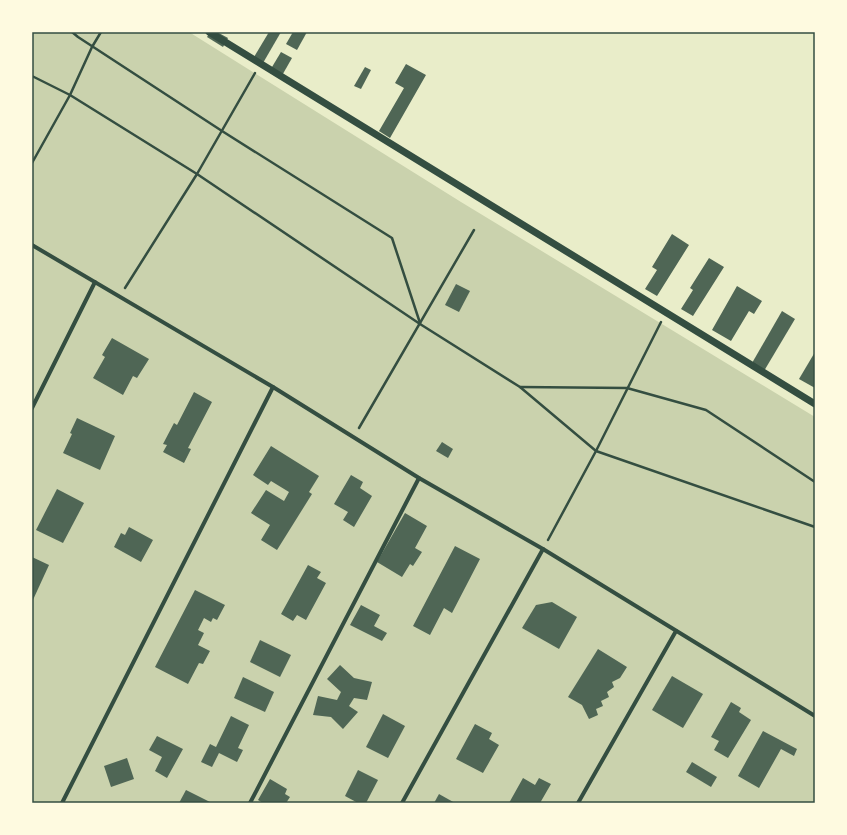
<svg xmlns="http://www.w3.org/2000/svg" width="847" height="835" font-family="'PT Sans Narrow',sans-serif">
<rect width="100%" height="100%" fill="#e9edc9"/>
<polygon fill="#cad2ad" points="32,32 189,32 461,202 815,417 815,803 32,803"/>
<g fill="#4f6655">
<polygon points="210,32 217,32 228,38 223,47 207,37"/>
<polygon points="269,32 281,32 263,63 254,57"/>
<polygon points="293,32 307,32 297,50 286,44"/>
<polygon points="281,52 292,58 280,79 269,72"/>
<polygon points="406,64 426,75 390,138 379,131 404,88 395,83"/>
<polygon points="365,67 371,70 361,89 354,86"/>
<polygon points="672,234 689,245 657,296 645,289 657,270 652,267"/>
<polygon points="709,258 724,267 693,316 681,309 693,290 690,288"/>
<polygon points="456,284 470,291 459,312 445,305"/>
<polygon points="737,286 762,301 754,314 749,311 731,341 712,330"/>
<polygon points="782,311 795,319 764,371 752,363"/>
<polygon points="112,338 149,359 137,378 133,376 123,395 93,378 105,357 102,355"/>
<polygon points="815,352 815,388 799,379"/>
<polygon points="194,392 212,402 188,448 191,449 184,463 163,452 167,445 163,444 174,423 177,425"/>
<polygon points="77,418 115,436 100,470 63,453 72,434 70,433"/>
<polygon points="442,442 453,449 448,458 436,451"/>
<polygon points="271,446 319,476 309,492 312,494 277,550 261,540 270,525 251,513 266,490 284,501 289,492 271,481 268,485 253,475"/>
<polygon points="351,475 363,482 360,488 372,496 354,527 343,520 348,512 334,504"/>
<polygon points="57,489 84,503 63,543 36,530"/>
<polygon points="405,513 427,526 415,548 422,552 413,566 410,564 402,577 377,562"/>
<polygon points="129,527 153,540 141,562 114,547 121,533 125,535"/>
<polygon points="455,546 480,559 452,613 444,608 430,635 413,626"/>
<polygon points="32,557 49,565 32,602"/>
<polygon points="308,565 321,572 317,578 326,583 306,620 297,615 293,621 281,614"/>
<polygon points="195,590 225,605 217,620 213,618 211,622 204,618 198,630 204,633 198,645 210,651 203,664 199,663 188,684 155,667"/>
<polygon points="552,602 577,617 559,649 522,628 536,605"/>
<polygon points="361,605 380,615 374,626 387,633 382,641 350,625"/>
<polygon points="260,640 291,655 280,677 250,662"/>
<polygon points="598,649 627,667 620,678 612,682 614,687 607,692 609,697 601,701 603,706 596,709 598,715 589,719 582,705 568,697"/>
<polygon points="340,665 354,678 372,682 367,700 354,698 349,706 358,712 343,729 331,717 313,715 318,696 337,700 341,692 327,679"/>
<polygon points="672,676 703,694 683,728 652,710"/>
<polygon points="243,677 274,692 265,712 234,698"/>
<polygon points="731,702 741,708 739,712 751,720 728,758 714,750 719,741 711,737"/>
<polygon points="383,714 405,726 388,758 366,747"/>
<polygon points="231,716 249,725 238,748 243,750 237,762 219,753 212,767 201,762 210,744 216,747"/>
<polygon points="475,724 492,733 489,739 499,745 483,773 456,759"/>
<polygon points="763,731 797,749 794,756 781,749 759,788 738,776"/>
<polygon points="157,736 183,749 167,778 155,771 162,757 149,750"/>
<polygon points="127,758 134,779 111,787 104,766"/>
<polygon points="692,762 717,777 711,787 686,772"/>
<polygon points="358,770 378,780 366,803 358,803 345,796"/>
<polygon points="523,778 535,785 539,778 551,784 540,803 509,803"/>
<polygon points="270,779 287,789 285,794 290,797 286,803 263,803 258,800"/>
<polygon points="186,790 212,803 179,803"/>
<polygon points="439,794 455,803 434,803"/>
</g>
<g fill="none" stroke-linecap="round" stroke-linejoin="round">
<g stroke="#344e41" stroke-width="2.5">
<polyline points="72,32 78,37 222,131 392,238 420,323"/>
<polyline points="32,76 70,95 197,174 420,324 520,387 596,451 815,527"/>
<polyline points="32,163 70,95 92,47 101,32"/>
<polyline points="125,288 197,174 255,73"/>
<polyline points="520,387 627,388 706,410 815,482"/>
<polyline points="359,428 474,230"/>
<polyline points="548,540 596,451 661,322"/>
</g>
<g stroke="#344e41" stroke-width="4">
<polyline points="32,245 273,387 419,478 543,549 815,716"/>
<polyline points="32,408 95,282"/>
<polyline points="62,803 273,387"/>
<polyline points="250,803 419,478"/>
<polyline points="402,803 543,549"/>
<polyline points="578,803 676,631"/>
</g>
<polyline stroke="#344e41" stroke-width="7" points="209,32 815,404"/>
</g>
<rect width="847" height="835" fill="none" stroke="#fefae0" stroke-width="66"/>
<rect x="33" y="33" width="781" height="769" fill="none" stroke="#344e41" stroke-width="1.5"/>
</svg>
